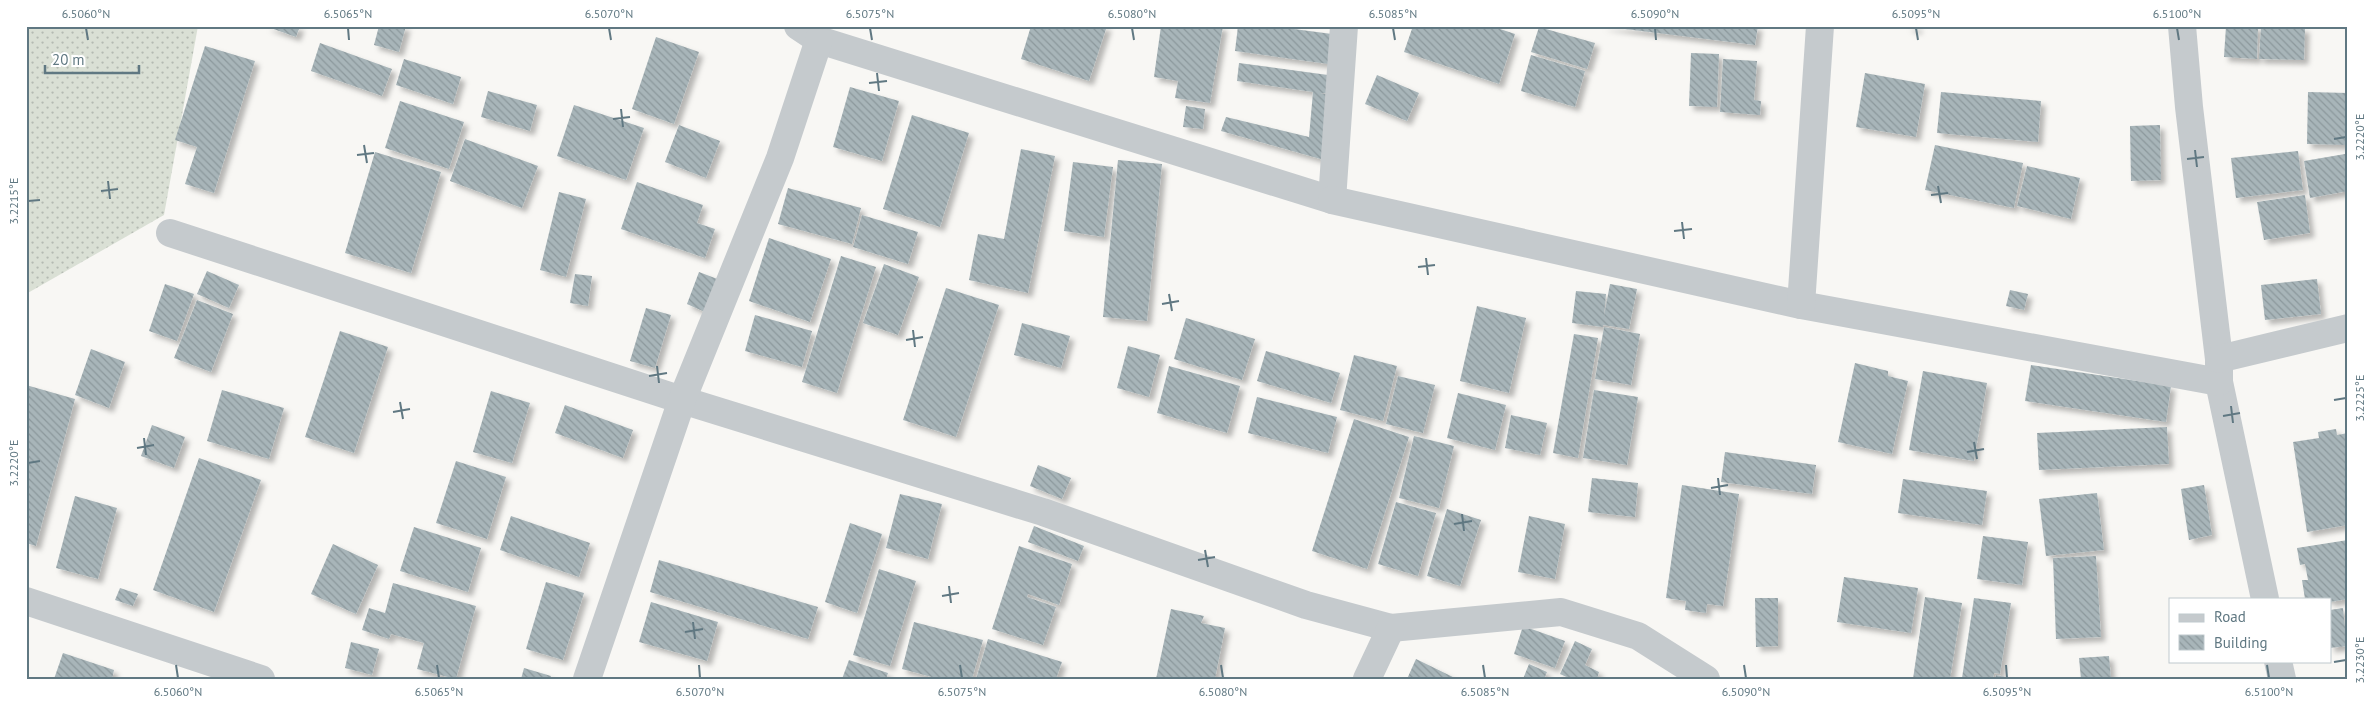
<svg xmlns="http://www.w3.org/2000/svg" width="2374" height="705" font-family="'PT Sans',sans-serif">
<defs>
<pattern id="grass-dots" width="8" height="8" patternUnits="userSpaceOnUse" patternTransform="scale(1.25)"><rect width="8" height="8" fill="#dae0d5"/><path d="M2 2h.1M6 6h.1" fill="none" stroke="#b4bab2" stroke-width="1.8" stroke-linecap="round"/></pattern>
<pattern id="building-back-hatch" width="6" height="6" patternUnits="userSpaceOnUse" patternTransform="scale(1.25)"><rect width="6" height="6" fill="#a8b5b9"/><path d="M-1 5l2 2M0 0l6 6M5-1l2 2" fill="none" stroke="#8c989c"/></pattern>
<filter id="shadow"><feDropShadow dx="4.5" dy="4.5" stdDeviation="2.5" flood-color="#0004"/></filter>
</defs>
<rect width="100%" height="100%" fill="#f8f7f4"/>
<polygon fill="url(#grass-dots)" points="26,26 198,26 164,215 26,294"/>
<g fill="url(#building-back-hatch)" filter="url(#shadow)">
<polygon points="265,26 300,26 296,37"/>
<polygon points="379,26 406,26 399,52 374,45"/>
<polygon points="1031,26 1107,26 1089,81 1021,59"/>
<polygon points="1161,26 1223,26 1210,103 1175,98 1178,81 1154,77"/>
<polygon points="1238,26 1271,26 1332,34 1328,64 1235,51"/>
<polygon points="1413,26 1491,26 1515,34 1499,84 1404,52"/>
<polygon points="1600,26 1758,26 1755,45"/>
<polygon points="1905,26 1918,26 1917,30"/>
<polygon points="2226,26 2258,26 2257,59 2224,57"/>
<polygon points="2261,26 2305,28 2304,60 2259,59"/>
<polygon points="1539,27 1595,43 1587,69 1531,52"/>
<polygon points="656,37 699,52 674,124 632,109"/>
<polygon points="320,43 392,69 382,96 311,71"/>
<polygon points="205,46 255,61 214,193 185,184 197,147 175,140"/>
<polygon points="1691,53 1719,54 1717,107 1689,106"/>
<polygon points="1531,55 1585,71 1575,107 1521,91"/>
<polygon points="404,59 461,77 453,104 396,85"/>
<polygon points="1723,59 1757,61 1754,100 1761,101 1760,115 1720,112"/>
<polygon points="1239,63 1328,75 1326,93 1320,93 1332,95 1324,160 1221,131 1226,117 1309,137 1313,92 1237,81"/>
<polygon points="1865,73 1925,84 1916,137 1856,127"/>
<polygon points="1377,75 1419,93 1407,121 1365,104"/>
<polygon points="850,87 899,101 882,161 833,147"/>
<polygon points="488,91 537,105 530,131 481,117"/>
<polygon points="1941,92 2041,101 2038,142 1937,133"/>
<polygon points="2308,92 2348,93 2348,145 2307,144"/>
<polygon points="400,101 464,122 449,169 385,148"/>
<polygon points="574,105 644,128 626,180 557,156"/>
<polygon points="1186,106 1205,109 1203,129 1183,127"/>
<polygon points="912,115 969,133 940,227 883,209"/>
<polygon points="679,125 720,141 706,178 665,162"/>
<polygon points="2160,125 2161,180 2131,181 2130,126"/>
<polygon points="465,139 538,166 522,208 450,181"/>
<polygon points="1935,145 2023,163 2014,208 1925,190"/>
<polygon points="1021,149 1055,156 1028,293 969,280 978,234 1004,239"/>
<polygon points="2298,151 2303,190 2236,198 2231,158"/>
<polygon points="375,152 441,172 411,273 345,253"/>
<polygon points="2345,154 2348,191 2310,198 2304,161"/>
<polygon points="1118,160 1162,164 1147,321 1103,317"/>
<polygon points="1073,162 1113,167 1104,237 1064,231"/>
<polygon points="2027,166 2080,178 2071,219 2017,206"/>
<polygon points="637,182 703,205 697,223 715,229 705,258 621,229"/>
<polygon points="788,188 861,208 852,244 778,224"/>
<polygon points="559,192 586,199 566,277 540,270"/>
<polygon points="2305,195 2310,233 2264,240 2257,202"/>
<polygon points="862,215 918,232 908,264 853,247"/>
<polygon points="769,238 831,259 810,322 749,301"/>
<polygon points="841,256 876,267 837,393 802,382"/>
<polygon points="884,264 919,277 898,335 863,323"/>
<polygon points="207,271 239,285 229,308 197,294"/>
<polygon points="699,272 720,280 707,313 687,304"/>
<polygon points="575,274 592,276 588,306 570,303"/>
<polygon points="2317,279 2321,314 2265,320 2261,285"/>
<polygon points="165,284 194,294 177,341 149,331"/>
<polygon points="1610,284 1637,289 1629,329 1603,325 1603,327 1572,323 1576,291 1606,294 1604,316"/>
<polygon points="946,288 999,305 956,437 903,420"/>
<polygon points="2010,290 2028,294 2024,310 2006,306"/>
<polygon points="197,300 233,314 211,372 174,358"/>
<polygon points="1477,306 1526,318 1509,393 1460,381"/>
<polygon points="646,308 671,315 655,368 630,361"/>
<polygon points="755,315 812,331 802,367 745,351"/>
<polygon points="1186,318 1255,339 1242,380 1174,359"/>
<polygon points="1022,323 1070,336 1061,368 1014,355"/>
<polygon points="1604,327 1640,334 1631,385 1595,379"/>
<polygon points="340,331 388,347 354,453 305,437"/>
<polygon points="1574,334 1598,338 1578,458 1553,453"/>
<polygon points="1128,346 1160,355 1149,397 1117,388"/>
<polygon points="91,349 125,362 109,408 75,395"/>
<polygon points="1266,351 1340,373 1331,403 1257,381"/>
<polygon points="1354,355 1397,366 1383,421 1340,410"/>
<polygon points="1855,363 1888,371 1888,376 1908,381 1892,454 1838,442"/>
<polygon points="2031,365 2171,386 2166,422 2025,401"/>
<polygon points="1169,366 1240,386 1227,433 1157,413"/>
<polygon points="1923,371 1987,383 1974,461 1909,450"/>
<polygon points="1398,376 1435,385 1423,433 1386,424"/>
<polygon points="26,385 75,399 36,546 26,543"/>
<polygon points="222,390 284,408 269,459 207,441"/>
<polygon points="1594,390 1638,397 1627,465 1583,458"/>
<polygon points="491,391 530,403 512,463 473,452"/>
<polygon points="1458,393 1506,405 1495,450 1447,438"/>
<polygon points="1257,397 1337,417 1328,453 1248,433"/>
<polygon points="565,405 633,430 623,458 555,433"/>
<polygon points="1511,415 1547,423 1540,455 1505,448"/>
<polygon points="1354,419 1409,437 1367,569 1312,551"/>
<polygon points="152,425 185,437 174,468 141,456"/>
<polygon points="2167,427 2169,464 2039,470 2037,433"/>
<polygon points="2336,429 2337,435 2348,433 2348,525 2307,532 2293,442 2319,438 2318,432"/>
<polygon points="1414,436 1454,446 1439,508 1399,498"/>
<polygon points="1725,452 1816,465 1812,494 1721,482"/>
<polygon points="199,458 261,480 214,612 153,590"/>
<polygon points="456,461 506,477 487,539 436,523"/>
<polygon points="1038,465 1071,478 1062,499 1030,486"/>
<polygon points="1592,478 1638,483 1635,517 1588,512"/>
<polygon points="1903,479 1987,491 1982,525 1898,513"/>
<polygon points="1682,485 1739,494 1723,606 1707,604 1706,613 1685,610 1686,601 1666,598"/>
<polygon points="2204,485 2212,535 2189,540 2181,489"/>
<polygon points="2097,493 2104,550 2046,556 2039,499"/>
<polygon points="900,494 942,504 928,559 886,548"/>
<polygon points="75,496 117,508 98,579 56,568"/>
<polygon points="1396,502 1436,513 1418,576 1378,564"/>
<polygon points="1447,509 1481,520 1460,586 1427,576"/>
<polygon points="511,516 590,543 579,577 500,550"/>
<polygon points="1529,516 1565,524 1555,579 1518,572"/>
<polygon points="850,523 882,534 857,613 825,602"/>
<polygon points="1034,526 1084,546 1078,561 1028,542"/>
<polygon points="414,527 481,548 468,592 400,571"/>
<polygon points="1983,536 2028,542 2022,585 1977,579"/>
<polygon points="2348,540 2348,599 2330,602 2330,599 2305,599 2302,580 2308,580 2305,564 2300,565 2297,548"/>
<polygon points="333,544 378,565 356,614 311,594"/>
<polygon points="1019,546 1072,564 1059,605 1028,594 1027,597 1056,607 1043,645 992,629"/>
<polygon points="2096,556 2101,637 2056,639 2053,558"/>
<polygon points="659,560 818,607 808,639 650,592"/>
<polygon points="879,569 916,581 890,666 853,655"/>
<polygon points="1844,577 1918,588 1911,633 1837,622"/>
<polygon points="546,582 584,593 563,660 526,649"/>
<polygon points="393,583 476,606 456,679 417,669 424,643 391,634 389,639 362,630 369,608 385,613"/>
<polygon points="120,588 138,594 133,606 115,600"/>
<polygon points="1925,597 1962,603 1950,679 1913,679"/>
<polygon points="1755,598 1778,598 1778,646 1756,647"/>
<polygon points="1974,598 2011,603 2000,674 1994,673 1993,679 1962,678"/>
<polygon points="651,602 718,622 707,661 639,642"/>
<polygon points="2343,608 2347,646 2330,648 2330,610"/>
<polygon points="1171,609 1204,616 1201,623 1225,628 1215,679 1156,679"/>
<polygon points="914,622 983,640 972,679 939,679 902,669"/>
<polygon points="1523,626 1565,641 1555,668 1514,654"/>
<polygon points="988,639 1062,662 1056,679 976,679"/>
<polygon points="1575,641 1592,649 1585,665 1599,672 1597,679 1571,679 1560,674"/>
<polygon points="351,642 379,649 372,675 345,668"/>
<polygon points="63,653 114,670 112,679 54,679"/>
<polygon points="2109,656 2111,679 2081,679 2079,658"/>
<polygon points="1416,659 1457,679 1407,679"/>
<polygon points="849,660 888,673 886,679 842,679"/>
<polygon points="1529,664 1547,672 1544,679 1523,679"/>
<polygon points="524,668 551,676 550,679 521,679"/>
<polygon points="1996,675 2010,678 2010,679 1995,679"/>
</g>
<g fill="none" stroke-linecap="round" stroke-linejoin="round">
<g stroke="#c5cacd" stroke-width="28">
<polyline points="798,26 819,40 1332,200 1344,26"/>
<polyline points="2182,26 2189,107 2219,359 2219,382 2265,599"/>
<polyline points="1332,200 1801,305 2219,382"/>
<polyline points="170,233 682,400 1043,512 1306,605 1391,628 1561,612 1638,636 1706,679"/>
<polyline points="1801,305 1820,26"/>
<polyline points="2219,359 2348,328"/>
<polyline points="26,601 261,679"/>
<polyline points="2278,661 2282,679"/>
<polyline points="587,679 682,400 780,158 819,40"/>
<polyline points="1367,679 1391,628"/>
</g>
</g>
<path fill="none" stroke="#607882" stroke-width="2" d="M 86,28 L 88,40M 348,28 L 349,40M 609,28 L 611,40M 870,28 L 872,40M 1132,28 L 1134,40M 1393,28 L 1395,40M 1655,28 L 1656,40M 1916,28 L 1918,40M 2177,28 L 2179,40M 877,73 L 879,91M 869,83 L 887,81M 621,109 L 623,127M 613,119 L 630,117M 2334,139 L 2346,137M 364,145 L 367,163M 2195,150 L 2197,167M 357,155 L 374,153M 2187,159 L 2204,157M 108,181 L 110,199M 1938,186 L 1941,203M 101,191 L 118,189M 1931,195 L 1948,193M 28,201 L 40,200M 1682,222 L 1684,239M 1674,231 L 1692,229M 1426,258 L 1428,275M 1418,267 L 1435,265M 1169,294 L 1172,311M 1162,304 L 1179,301M 913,330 L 915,347M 906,340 L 923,337M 657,366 L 659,383M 649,376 L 667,373M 2334,400 L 2346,398M 400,402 L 403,419M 2231,406 L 2233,423M 393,412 L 410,409M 2223,416 L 2240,413M 144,438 L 146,455M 1974,442 L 1977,459M 137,448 L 154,445M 1967,452 L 1984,449M 28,463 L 40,461M 1718,478 L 1720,495M 1711,488 L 1728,485M 1462,514 L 1464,531M 1454,524 L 1472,521M 1205,550 L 1208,567M 1198,560 L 1215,557M 949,586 L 951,603M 942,596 L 959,593M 693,622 L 695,639M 685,632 L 703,629M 2334,662 L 2346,660M 176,665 L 178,678M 437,665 L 439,678M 699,665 L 700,678M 960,665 L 962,678M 1221,665 L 1223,678M 1483,665 L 1485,678M 1744,665 L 1746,678M 2006,665 L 2007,678M 2267,665 L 2269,678"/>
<rect width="2374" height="705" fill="none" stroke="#ffffff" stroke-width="55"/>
<rect x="2169" y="598" width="162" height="65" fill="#ffffff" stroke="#bfc9cd"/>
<rect x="2179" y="614" width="25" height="8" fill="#c5cacd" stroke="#bfc9cd"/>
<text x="2214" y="622" font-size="15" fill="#607882">Road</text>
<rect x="2179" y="635" width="25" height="15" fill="url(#building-back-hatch)" stroke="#bfc9cd"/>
<text x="2214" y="648" font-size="15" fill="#607882">Building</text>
<path d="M45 65v8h94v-8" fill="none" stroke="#607882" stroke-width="2.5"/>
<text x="52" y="65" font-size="15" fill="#607882" stroke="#ffffff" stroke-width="4" paint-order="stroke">20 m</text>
<rect x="28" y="28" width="2318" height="650" fill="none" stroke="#607882" stroke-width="2"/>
<g font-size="12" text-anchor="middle" fill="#607882">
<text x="86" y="18">6.5060°N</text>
<text x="348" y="18">6.5065°N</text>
<text x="609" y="18">6.5070°N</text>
<text x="870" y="18">6.5075°N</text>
<text x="1132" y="18">6.5080°N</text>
<text x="1393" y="18">6.5085°N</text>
<text x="1655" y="18">6.5090°N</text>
<text x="1916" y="18">6.5095°N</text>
<text x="2177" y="18">6.5100°N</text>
<text transform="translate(2360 137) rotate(-90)" y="4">3.2220°E</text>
<text transform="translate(14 201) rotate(-90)" y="4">3.2215°E</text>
<text transform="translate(2360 398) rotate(-90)" y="4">3.2225°E</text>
<text transform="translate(14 463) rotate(-90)" y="4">3.2220°E</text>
<text transform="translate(2360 660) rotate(-90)" y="4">3.2230°E</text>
<text x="178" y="696">6.5060°N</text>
<text x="439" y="696">6.5065°N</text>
<text x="700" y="696">6.5070°N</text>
<text x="962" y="696">6.5075°N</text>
<text x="1223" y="696">6.5080°N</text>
<text x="1485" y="696">6.5085°N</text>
<text x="1746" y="696">6.5090°N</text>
<text x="2007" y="696">6.5095°N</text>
<text x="2269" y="696">6.5100°N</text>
</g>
</svg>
